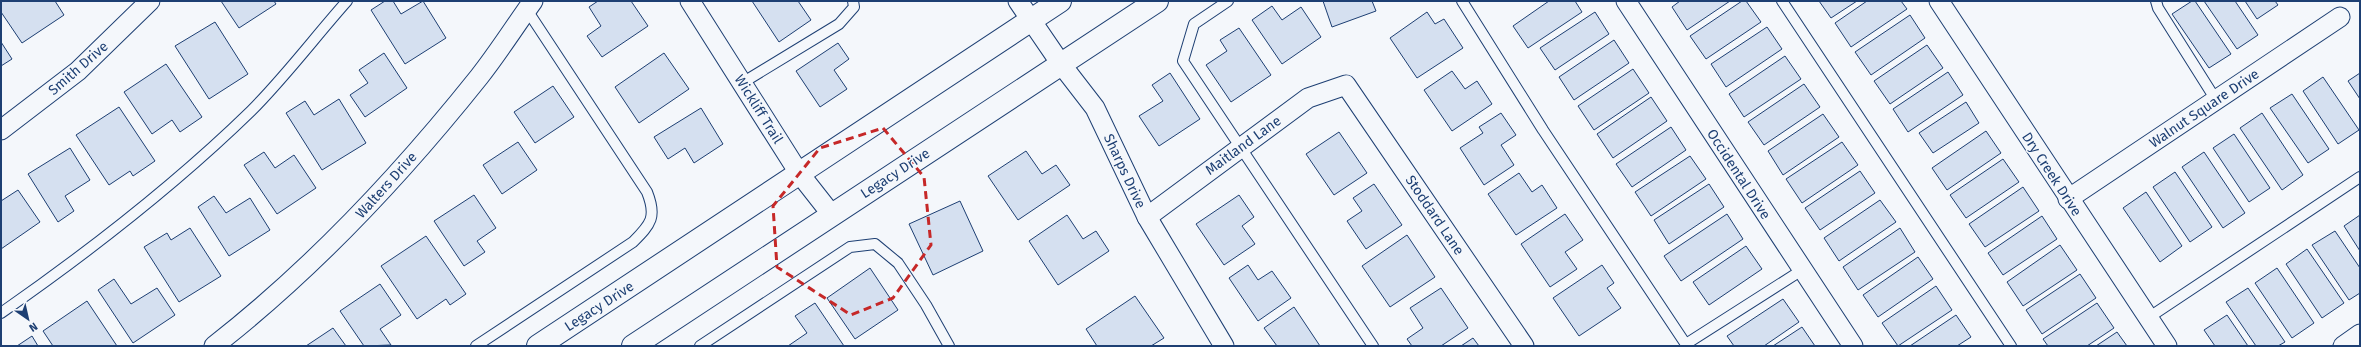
<svg xmlns="http://www.w3.org/2000/svg" width="2361" height="347" font-family="'Fira Sans',sans-serif">
<rect width="100%" height="100%" fill="#f4f7fb"/>
<g fill="#d5e0f0" stroke="#1d3f73">
<polygon points="1,1 55,1 64,15 22,43 1,12"/>
<polygon points="221,1 274,1 276,4 239,28"/>
<polygon points="385,1 393,1 401,14 423,1 446,38 405,64 371,10"/>
<polygon points="598,1 631,1 648,26 602,57 587,36 601,26 589,7"/>
<polygon points="752,1 798,1 811,20 779,42"/>
<polygon points="1323,1 1372,1 1376,11 1332,27"/>
<polygon points="1549,1 1575,1 1582,12 1528,48 1513,26"/>
<polygon points="1680,1 1730,1 1687,30 1672,7"/>
<polygon points="1742,1 1746,1 1761,22 1706,59 1690,36"/>
<polygon points="1819,1 1857,1 1831,18"/>
<polygon points="1867,1 1901,1 1907,9 1851,47 1835,23"/>
<polygon points="2192,1 2195,1 2231,54 2209,68 2172,14"/>
<polygon points="2204,1 2235,1 2258,35 2237,49"/>
<polygon points="2245,1 2275,1 2278,5 2257,19"/>
<polygon points="1272,6 1282,20 1301,7 1321,37 1282,64 1252,20"/>
<polygon points="1427,12 1435,24 1444,19 1463,48 1417,78 1390,38"/>
<polygon points="1595,12 1609,34 1555,70 1540,48"/>
<polygon points="1910,15 1925,38 1871,75 1855,52"/>
<polygon points="215,22 248,74 209,99 175,46"/>
<polygon points="1767,27 1782,49 1726,87 1711,64"/>
<polygon points="1239,28 1271,75 1231,102 1206,65 1227,51 1220,40"/>
<polygon points="1614,40 1629,63 1574,100 1559,77"/>
<polygon points="1,42 12,59 1,66"/>
<polygon points="838,43 849,59 834,70 847,89 820,107 796,71"/>
<polygon points="1927,45 1943,68 1890,104 1874,81"/>
<polygon points="384,53 407,88 365,117 350,95 368,83 359,70"/>
<polygon points="664,53 689,89 639,123 615,87"/>
<polygon points="1785,56 1801,79 1744,117 1729,94"/>
<polygon points="166,64 202,117 180,132 172,120 152,134 124,92"/>
<polygon points="1633,69 1649,93 1594,130 1578,106"/>
<polygon points="1452,71 1465,89 1477,81 1492,104 1452,131 1424,90"/>
<polygon points="1948,72 1963,95 1908,132 1893,109"/>
<polygon points="1170,73 1200,119 1159,146 1139,116 1163,101 1152,85"/>
<polygon points="2360,73 2360,99 2348,81"/>
<polygon points="2323,77 2359,130 2338,144 2303,91"/>
<polygon points="1804,84 1820,107 1764,145 1748,122"/>
<polygon points="553,86 574,117 535,143 514,112"/>
<polygon points="2292,94 2329,149 2308,163 2270,108"/>
<polygon points="1651,97 1667,121 1613,158 1597,134"/>
<polygon points="339,99 366,143 322,170 286,113 305,101 314,115"/>
<polygon points="1966,102 1979,123 1933,153 1919,133"/>
<polygon points="119,107 155,161 133,176 130,171 109,185 76,135"/>
<polygon points="701,108 723,144 694,163 685,148 668,159 654,137"/>
<polygon points="1501,113 1516,135 1501,145 1514,165 1484,185 1460,148 1483,133 1479,127"/>
<polygon points="2262,113 2303,175 2282,190 2240,128"/>
<polygon points="1823,114 1839,137 1783,175 1768,151"/>
<polygon points="1671,127 1686,150 1632,187 1616,164"/>
<polygon points="1986,131 2001,153 1947,190 1932,168"/>
<polygon points="1339,132 1367,173 1334,195 1306,154"/>
<polygon points="2234,134 2270,188 2249,202 2213,148"/>
<polygon points="518,142 537,170 502,194 483,165"/>
<polygon points="1842,142 1858,165 1802,203 1786,179"/>
<polygon points="70,148 90,180 65,196 74,211 58,222 28,174"/>
<polygon points="1026,151 1042,174 1056,165 1070,185 1018,220 988,176"/>
<polygon points="264,152 275,168 294,155 316,188 277,214 244,165"/>
<polygon points="2204,152 2245,213 2223,228 2182,167"/>
<polygon points="1690,156 1706,179 1651,216 1635,192"/>
<polygon points="2003,159 2019,182 1966,218 1950,195"/>
<polygon points="1860,171 1875,193 1820,230 1805,208"/>
<polygon points="2175,172 2212,227 2190,242 2153,187"/>
<polygon points="1519,173 1532,192 1542,185 1557,208 1516,235 1488,194"/>
<polygon points="1374,184 1402,225 1366,249 1347,221 1362,211 1353,198"/>
<polygon points="1709,184 1724,207 1669,244 1654,220"/>
<polygon points="2023,187 2039,211 1985,247 1969,224"/>
<polygon points="18,190 40,222 1,249 1,201"/>
<polygon points="2146,192 2182,246 2160,262 2123,208"/>
<polygon points="474,195 496,228 477,241 485,252 464,266 434,221"/>
<polygon points="1239,195 1254,217 1242,226 1255,244 1224,265 1196,224"/>
<polygon points="214,196 226,213 250,198 270,230 229,256 198,207"/>
<polygon points="1880,200 1896,222 1839,261 1824,238"/>
<polygon points="960,201 983,251 933,275 909,224"/>
<polygon points="1565,214 1583,240 1565,252 1577,269 1550,287 1521,244"/>
<polygon points="1727,214 1743,239 1681,281 1664,256"/>
<polygon points="1067,215 1083,239 1096,231 1109,251 1058,285 1029,241"/>
<polygon points="2360,215 2360,251 2344,226"/>
<polygon points="2042,216 2057,239 2003,275 1988,253"/>
<polygon points="190,228 221,276 179,302 144,247 167,233 171,240"/>
<polygon points="1900,228 1915,252 1858,290 1843,267"/>
<polygon points="2335,231 2360,268 2360,293 2349,300 2312,245"/>
<polygon points="1407,235 1435,277 1390,307 1362,266"/>
<polygon points="426,236 466,294 450,305 446,299 417,319 381,266"/>
<polygon points="2060,245 2077,270 2023,306 2007,282"/>
<polygon points="1746,246 1762,269 1709,305 1693,282"/>
<polygon points="2307,249 2344,303 2322,318 2286,264"/>
<polygon points="1918,257 1933,279 1878,317 1863,295"/>
<polygon points="1248,265 1258,280 1272,271 1291,298 1258,321 1229,278"/>
<polygon points="1602,265 1614,283 1607,288 1621,308 1579,336 1553,298"/>
<polygon points="870,268 898,310 855,339 827,298"/>
<polygon points="2277,268 2314,323 2292,338 2255,283"/>
<polygon points="2080,274 2096,298 2042,334 2026,310"/>
<polygon points="114,279 131,304 157,288 175,315 133,343 98,290"/>
<polygon points="380,284 401,315 380,329 391,345 364,346 340,311"/>
<polygon points="1936,286 1952,310 1898,346 1882,323"/>
<polygon points="1441,288 1468,328 1441,346 1412,346 1407,339 1423,328 1410,308"/>
<polygon points="2248,288 2285,342 2278,346 2256,346 2226,302"/>
<polygon points="1135,296 1164,338 1151,346 1097,346 1086,329"/>
<polygon points="1783,299 1799,322 1764,346 1734,346 1727,336"/>
<polygon points="87,301 117,346 53,346 43,331"/>
<polygon points="815,303 844,346 788,346 807,333 795,316"/>
<polygon points="2097,303 2114,328 2087,346 2048,346 2043,339"/>
<polygon points="1294,307 1320,346 1277,346 1264,328"/>
<polygon points="1956,315 1971,337 1957,346 1910,346"/>
<polygon points="2227,315 2248,346 2215,346 2204,330"/>
<polygon points="1802,327 1815,346 1773,346"/>
<polygon points="333,328 346,346 306,346"/>
<polygon points="2117,332 2127,346 2096,346"/>
<polygon points="32,336 38,346 17,346"/>
<polygon points="1473,338 1479,346 1461,346"/>
</g>
<g fill="none" stroke-linecap="round" stroke-linejoin="round">
<defs>
<g id="lane">
<polyline points="1228,1 1194,24 1183,61 1373,346"/>
<polyline points="1462,1 1543,130 1687,346"/>
<polyline points="1782,1 2011,346"/>
<polyline points="2156,1 2158,8 2216,100"/>
<polyline points="742,83 839,24 854,7 853,1"/>
<path d="M 1,313 C 90,251 173,187 251,111 C 285,77 315,37 347,1"/>
<polyline points="2148,318 2360,177"/>
<polyline points="1686,344 1802,270"/>
<path d="M 476,346 L 633,242 C 651,224 657,217 647,192 L 527,10"/>
<polyline points="700,346 850,247 875,244 898,263 926,305 949,346"/>
</g>
<g id="street">
<polyline points="690,1 799,173 832,215"/>
<polyline points="1018,1 1061,64 1095,108 1147,217 1224,346"/>
<polyline points="1626,1 1853,346"/>
<polyline points="1939,1 2167,346"/>
<polyline points="1,130 78,71 150,1"/>
<polyline points="2068,199 2340,17"/>
<polyline points="1147,217 1308,98 1346,85 1524,346"/>
<path d="M 214,346 C 314,268 400,176 479,77 C 498,53 515,26 533,1"/>
<polyline points="2343,346 2360,334"/>
</g>
<g id="secondary">
<polyline points="538,346 1060,1"/>
<polyline points="633,346 1157,1"/>
</g>
</defs>
<use href="#lane" stroke="#1d3f73" stroke-width="12"/>
<use href="#street" stroke="#1d3f73" stroke-width="21"/>
<use href="#secondary" stroke="#1d3f73" stroke-width="24"/>
<use href="#lane" stroke="#f4f7fb" stroke-width="10"/>
<use href="#street" stroke="#f4f7fb" stroke-width="19"/>
<use href="#secondary" stroke="#f4f7fb" stroke-width="22"/>
</g>
<path fill="none" stroke="#c62828" stroke-width="3" stroke-dasharray="8 5" stroke-linejoin="round" d="M 883,128 L 924,177 L 931,245 L 893,298 L 851,315 L 777,267 L 773,206 L 820,148 Z"/>
<g text-anchor="middle" stroke-width="3" stroke-linejoin="round" paint-order="stroke">
<g font-size="14" fill="#1d3f73" stroke="#f4f7fb">
<text transform="translate(78 68) rotate(-41)" y="5">Smith Drive</text>
<text transform="translate(2204 108) rotate(-34)" y="5">Walnut Square Drive</text>
<text transform="translate(759 109) rotate(58)" y="5">Wickliff Trail</text>
<text transform="translate(1243 145) rotate(-36)" y="5">Maitland Lane</text>
<text transform="translate(1125 171) rotate(65)" y="5">Sharps Drive</text>
<text transform="translate(895 173) rotate(-33)" y="5">Legacy Drive</text>
<text transform="translate(1739 174) rotate(57)" y="5">Occidental Drive</text>
<text transform="translate(2052 174) rotate(57)" y="5">Dry Creek Drive</text>
<text transform="translate(386 185) rotate(-48)" y="5">Walters Drive</text>
<text transform="translate(1435 215) rotate(56)" y="5">Stoddard Lane</text>
<text transform="translate(599 306) rotate(-33)" y="5">Legacy Drive</text>
</g>
</g>
<rect width="2361" height="347" fill="none" stroke="#1d3f73" stroke-width="4"/>
<g transform="translate(28 319) rotate(146)" stroke="#f4f7fb" stroke-width="3" paint-order="stroke">
<path d="M0-3L7 15L0 10L-7 15Z" fill="#1d3f73"/>
<text y="-6" font-size="11" font-weight="bold" text-anchor="middle" fill="#1d3f73">N</text>
</g>
</svg>
